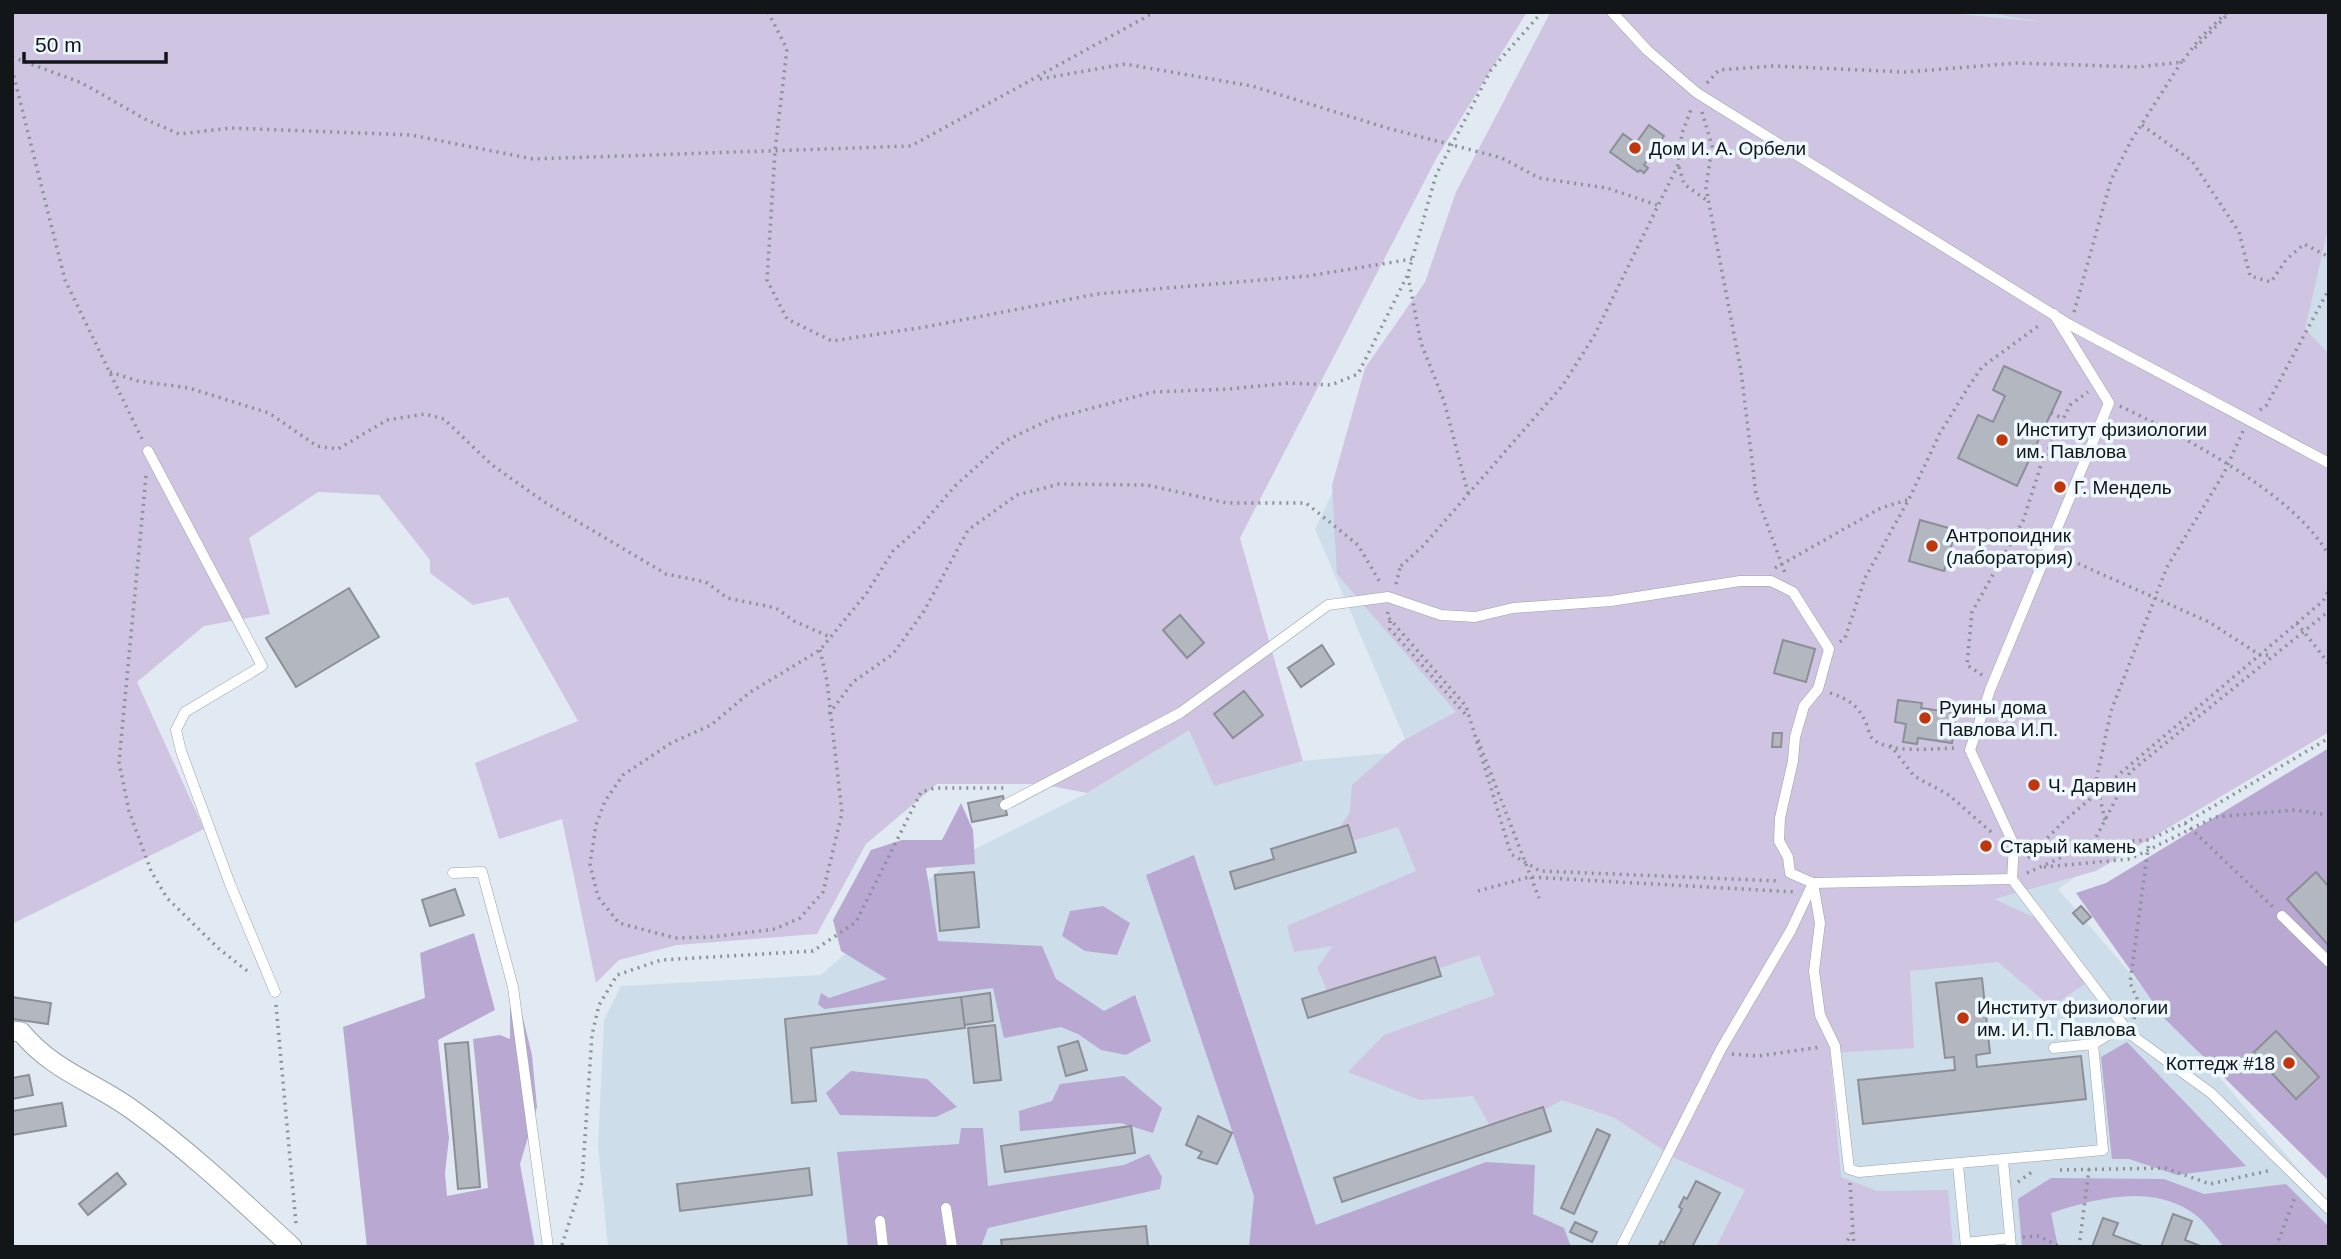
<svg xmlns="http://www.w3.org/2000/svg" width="2341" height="1259" font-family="Arial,sans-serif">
<rect width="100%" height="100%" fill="#e1eaf2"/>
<polygon fill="#cddde9" points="1566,12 2329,12 2329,704 2058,889 2329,1205 2329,1247 608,1247 598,1145 604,1020 621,986 821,975 949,862 1087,793 1189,729 1214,786 1303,761 1410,751 1315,529"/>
<g fill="#cfc4e1">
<polygon points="12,12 1527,12 1437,157 1240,538 1303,761 1214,786 1189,730 1087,793 1040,784 937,784 866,844 817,934 677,945 619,960 596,983 562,819 499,839 475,763 578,721 508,597 473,605 430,573 430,560 379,495 318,492 249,538 270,614 204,626 137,682 204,829 12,924"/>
<polygon points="1938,12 2042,22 1984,12 2329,12 2329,224 2305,329 2329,354 2329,732 2096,871 1994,899 2049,924 2085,984 2051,1007 1998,962 1910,971 1914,1048 1830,1053 1841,1177 1877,1191 1948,1190 1953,1247 1716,1247 1745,1190 1675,1158 1615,1118 1562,1100 1496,1136 1473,1096 1420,1100 1348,1072 1384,1035 1495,995 1479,955 1333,1004 1317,968 1333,946 1294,952 1287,926 1416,871 1398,827 1326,849 1350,812 1352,785 1402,741 1456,712 1337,574 1332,485 1365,368 1425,282 1456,192 1550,13"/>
</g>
<g fill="#b8a8d2">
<polygon points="2329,748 2329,1181 2165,1019 2076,893 2106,883"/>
<polygon points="961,803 973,830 975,864 926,868 938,941 1042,946 1056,979 1104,1011 1135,995 1151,1041 1126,1055 1101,1050 1078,1034 1061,1027 1004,1038 993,988 824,1009 818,1004 821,993 829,998 887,979 841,951 833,920 871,850 902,840 942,840"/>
<polygon points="1194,855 1316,1225 1486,1162 1535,1165 1533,1214 1564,1228 1571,1247 1249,1247 1254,1196 1146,875"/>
<polygon points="1103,906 1130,923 1117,955 1085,951 1062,936 1070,911"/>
<polygon points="474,933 495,1010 438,1040 449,1138 445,1173 447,1196 488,1188 473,1039 500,1035 510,1039 510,992 518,998 532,1055 537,1107 520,1164 535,1247 367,1247 343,1027 425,998 420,953"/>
<polygon points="2127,1042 2246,1166 2177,1175 2129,1159 2112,1159 2101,1057"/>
<polygon points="851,1071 927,1079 957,1107 936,1117 840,1115 826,1093"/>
<polygon points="1124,1076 1162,1108 1153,1133 1121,1123 1020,1131 1019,1111 1052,1101 1060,1084"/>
<polygon points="961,1128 983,1128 988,1186 1124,1165 1149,1154 1162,1177 1160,1189 988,1228 981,1247 848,1247 837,1152 959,1144"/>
<path d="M 2051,1178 L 2164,1179 L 2204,1194 L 2286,1184 L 2329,1227 L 2329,1247 L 2224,1247 C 2212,1233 2203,1218 2187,1209 C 2145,1185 2094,1199 2051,1213 L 2058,1247 L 2022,1247 L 2018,1199 Z"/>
</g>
<g fill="#b3b7c0" stroke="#8c8f98" stroke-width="2">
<polygon points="1649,125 1664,136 1644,165 1648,168 1644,173 1640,170 1638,172 1610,152 1623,134 1636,143"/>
<polygon points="2004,366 2061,392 2017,486 1958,458 1978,415 1993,422 2005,396 1993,390"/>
<polygon points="1920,520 1956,530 1944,571 1909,561"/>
<polygon points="349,588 379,637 296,687 266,638"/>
<polygon points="1180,615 1204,643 1187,658 1163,630"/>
<polygon points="1783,640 1815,649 1806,682 1774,673"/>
<polygon points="1322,645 1334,664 1301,687 1288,668"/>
<polygon points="1244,691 1263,715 1233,738 1214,714"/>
<polygon points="1898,700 1922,703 1921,708 1956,713 1952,743 1918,738 1917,744 1903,742 1906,724 1895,722"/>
<polygon points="1773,733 1782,733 1781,747 1772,747"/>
<polygon points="1003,796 1007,815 972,822 968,803"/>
<polygon points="1348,825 1356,852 1235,889 1230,872 1274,859 1271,849"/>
<polygon points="974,872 979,927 940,931 935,875"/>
<polygon points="2316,872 2329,887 2329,946 2287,899"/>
<polygon points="455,889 464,915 430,926 422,900"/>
<polygon points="2081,906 2091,917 2083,924 2073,913"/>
<polygon points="1435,957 1441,976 1308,1018 1302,999"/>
<polygon points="1982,978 1990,1053 1976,1055 1977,1067 2081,1056 2086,1099 1863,1124 1858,1080 1955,1070 1954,1057 1945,1058 1936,983"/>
<polygon points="990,993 993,1021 964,1025 961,997"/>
<polygon points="12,997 51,1003 48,1024 12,1019"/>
<polygon points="961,997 965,1028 811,1048 816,1101 792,1103 785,1019"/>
<polygon points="995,1025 1001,1080 974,1083 968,1028"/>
<polygon points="2276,1031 2319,1077 2296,1099 2253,1053"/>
<polygon points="1078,1041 1087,1070 1066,1076 1058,1047"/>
<polygon points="468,1042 480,1187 458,1189 445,1044"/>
<polygon points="29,1075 33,1095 12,1099 12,1078"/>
<polygon points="62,1103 66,1126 12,1135 12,1111"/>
<polygon points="1543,1107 1551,1131 1342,1202 1334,1178"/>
<polygon points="1198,1116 1232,1133 1217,1164 1198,1158 1202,1152 1186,1145"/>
<polygon points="1131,1126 1135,1153 1005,1172 1001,1146"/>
<polygon points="1597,1129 1610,1135 1574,1214 1561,1208"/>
<polygon points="809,1168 812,1195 680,1211 677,1184"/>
<polygon points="117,1173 126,1184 88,1215 79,1204"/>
<polygon points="1696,1181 1720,1193 1692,1247 1658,1247 1661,1241 1664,1243 1682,1209 1679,1207 1684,1197 1687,1199"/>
<polygon points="2173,1214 2192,1221 2185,1240 2203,1247 2161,1247"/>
<polygon points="2103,1218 2118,1223 2113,1235 2145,1247 2092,1247"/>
<polygon points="1575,1222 1597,1232 1592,1242 1570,1232"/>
<polygon points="1146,1226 1148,1247 1002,1247 1001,1240"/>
</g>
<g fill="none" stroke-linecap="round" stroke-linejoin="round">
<defs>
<g id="service">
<polyline points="1612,12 1647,50 1697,93 2070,325 2329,463"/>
<polyline points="2054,314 2109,403 1990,690 1970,750 2014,845 2012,879 2130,1034 2211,1093 2329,1209"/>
<polyline points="148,451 262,666 185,712 176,730 181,751 230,884 275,992"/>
<polyline points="1005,805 1180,713 1328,605 1388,597 1441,615 1475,617 1513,608 1611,601 1740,581 1771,581 1793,592 1829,649 1818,689 1804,706 1795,737 1793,761 1780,818 1779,841 1788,857 1790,873 1813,883 1820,923 1814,971 1820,1015 1835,1046 1849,1169 1859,1172 2103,1150 2093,1044 2054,1048"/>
<polyline points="453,873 482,872 513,987 548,1247"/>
<polyline points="2282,916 2329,962"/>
<polyline points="2093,1044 2123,1026"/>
<polyline points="2003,1160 2011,1247"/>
<polyline points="1958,1165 1966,1247"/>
<polyline points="946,1208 952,1247"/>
<polyline points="880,1221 883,1247"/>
<polyline points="1966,1243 2010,1238"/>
<polyline points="1621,1247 1721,1049 1791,930 1813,883 2012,879"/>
</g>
<path id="minor" d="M 12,1031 L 21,1032 C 54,1072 95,1082 134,1111 C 191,1152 241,1200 292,1247"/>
</defs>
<use href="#service" stroke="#9aa3a9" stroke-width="11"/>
<use href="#minor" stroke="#9aa3a9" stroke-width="21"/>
<g stroke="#8b9197" stroke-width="3.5" stroke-dasharray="2 5" stroke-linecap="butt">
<polyline points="768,12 787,49 775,151 767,280 787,319 832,341 925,327 1097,294 1308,276 1412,259"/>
<polyline points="12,15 12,12"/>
<polyline points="2195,48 2230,12"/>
<polyline points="12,57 82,83 145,119 179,134 231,128 411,135 533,159 911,146 1155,12"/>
<polyline points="12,69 65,280 142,439"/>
<polyline points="1040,79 1125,64 1252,86 1387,128 1502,158 1539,178 1607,188 1660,206"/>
<polyline points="1707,83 1719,70 1773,66 1906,72 2017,63 2138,67 2182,62 2200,38 2227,12"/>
<polyline points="1702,112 1712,146 1706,188 1741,371 1756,494 1785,573"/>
<polyline points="2142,125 2192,161 2239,232 2250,276 2271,282 2286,260 2304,244 2329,257"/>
<polyline points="1679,167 1684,184 1709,202"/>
<polyline points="1408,276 1421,343 1444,401 1468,493"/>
<polyline points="2074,312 2111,180 2131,141 2182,61"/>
<polyline points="110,372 138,381 189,388 269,413 317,446 338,449 387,420 425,414 444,419 492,465 543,501 666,574 706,582 727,598 776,608 794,621 830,637"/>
<path d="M 2120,406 C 2182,436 2296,494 2329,556"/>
<polyline points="2260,410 2266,406 2329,289"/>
<polyline points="2051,413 2062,418"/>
<polyline points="146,476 119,762 129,811 151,871 167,898 218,948 251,974"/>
<polyline points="2059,555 2209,622 2260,655 2272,655"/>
<polyline points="1401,566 1423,546 1563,385 1594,336 1678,165 1682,133 1692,107"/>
<polyline points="1775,568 1881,508 1907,500"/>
<polyline points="1396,584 1401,564"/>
<polyline points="1388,612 1387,616 1466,706 1511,854 1540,871 1780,881"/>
<polyline points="1390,621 1390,629 1468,717"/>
<polyline points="2297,623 2329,664"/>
<polyline points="1840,642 1845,638 1865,578 1909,499 1940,433 1969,386 1982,367 2041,324"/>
<polyline points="820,650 827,681 842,813 823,892 800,918 775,929 712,937 675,938 619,923 598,897 590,864 596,825 605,801 623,775 671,743 711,725 749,693 820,650 866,594 893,551 920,527 955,486 1005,441 1051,419 1153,392 1229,389 1289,383 1331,385 1358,374 1408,274 1436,175 1491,70 1542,12"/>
<polyline points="1982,675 1967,665 1972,612 2023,521 2041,465 2070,405 2088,392"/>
<path d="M 1830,693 C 1848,699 1858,705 1866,723 C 1868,727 1869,735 1872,738 C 1888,755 1937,748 1958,748"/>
<polyline points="829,714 853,682 893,654 924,611 968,530 1017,495 1059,484 1147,485 1227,503 1306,503 1358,545 1381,584"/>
<polyline points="1478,740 1539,898"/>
<polyline points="1890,745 1914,776 1949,795 1991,832"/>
<polyline points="2105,820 2096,781 2111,711 2167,567 2224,473 2243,431"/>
<polyline points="2185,823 2273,907"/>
<polyline points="2093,843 2130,772 2329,611"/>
<polyline points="2028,858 2063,822 2323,601 2329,590"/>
<polyline points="2044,867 2130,859 2215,817 2295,810 2329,815"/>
<polyline points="2027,873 2093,843 2149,840 2185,823 2329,738"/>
<polyline points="1478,891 1529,877 1796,892"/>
<polyline points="276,1005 296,1224"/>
<polyline points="2134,1019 2139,1003 2130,983 2149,841"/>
<polyline points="1732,1054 1758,1056 1821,1047"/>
<polyline points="2060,1170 2165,1168 2210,1184 2272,1170"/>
<polyline points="2018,1182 2032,1172"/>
<polyline points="1850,1183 1854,1247"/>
<polyline points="2023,1237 2039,1236 2060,1247"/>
<polyline points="562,1245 582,1182 592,1035 599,1005 617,975 661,960 813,951 856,922 921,792 935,788 1004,788"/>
<polyline points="1845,1247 1851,1233"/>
<polyline points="2079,1247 2089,1169"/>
<polyline points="2276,1247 2295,1197"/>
</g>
<use href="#service" stroke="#fff" stroke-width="10"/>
<use href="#minor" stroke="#fff" stroke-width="19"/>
</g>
<g fill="#c0370d" stroke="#eef8ff" stroke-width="2.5">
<circle cx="1635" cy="148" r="7"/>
<circle cx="2002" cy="440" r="7"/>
<circle cx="2060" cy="487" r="7"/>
<circle cx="1932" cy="546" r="7"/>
<circle cx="1925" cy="718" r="7"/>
<circle cx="2034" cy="785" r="7"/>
<circle cx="1986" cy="846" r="7"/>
<circle cx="1963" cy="1018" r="7"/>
<circle cx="2289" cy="1063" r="7"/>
</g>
<g text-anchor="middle" stroke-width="7" stroke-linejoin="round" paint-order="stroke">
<g font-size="19" fill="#131618" stroke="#eef8ff" text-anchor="start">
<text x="1649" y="155">Дом И. А. Орбели</text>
<text x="2016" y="436">Институт физиологии<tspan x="2016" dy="22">им. Павлова</tspan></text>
<text x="2074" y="494">Г. Мендель</text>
<text x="1946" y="542">Антропоидник<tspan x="1946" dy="22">(лаборатория)</tspan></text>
<text x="1939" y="714">Руины дома<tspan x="1939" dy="22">Павлова И.П.</tspan></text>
<text x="2048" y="792">Ч. Дарвин</text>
<text x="2000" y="853">Старый камень</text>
<text x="1977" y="1014">Институт физиологии<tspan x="1977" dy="22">им. И. П. Павлова</tspan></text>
<text x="2275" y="1070" text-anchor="end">Коттедж #18</text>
</g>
</g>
<rect width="2341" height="1259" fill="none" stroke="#131618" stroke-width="28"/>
<path d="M24 52v10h142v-10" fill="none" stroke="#131618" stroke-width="3.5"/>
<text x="35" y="52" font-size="21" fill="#131618" stroke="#eef8ff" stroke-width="5" paint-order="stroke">50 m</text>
</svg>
